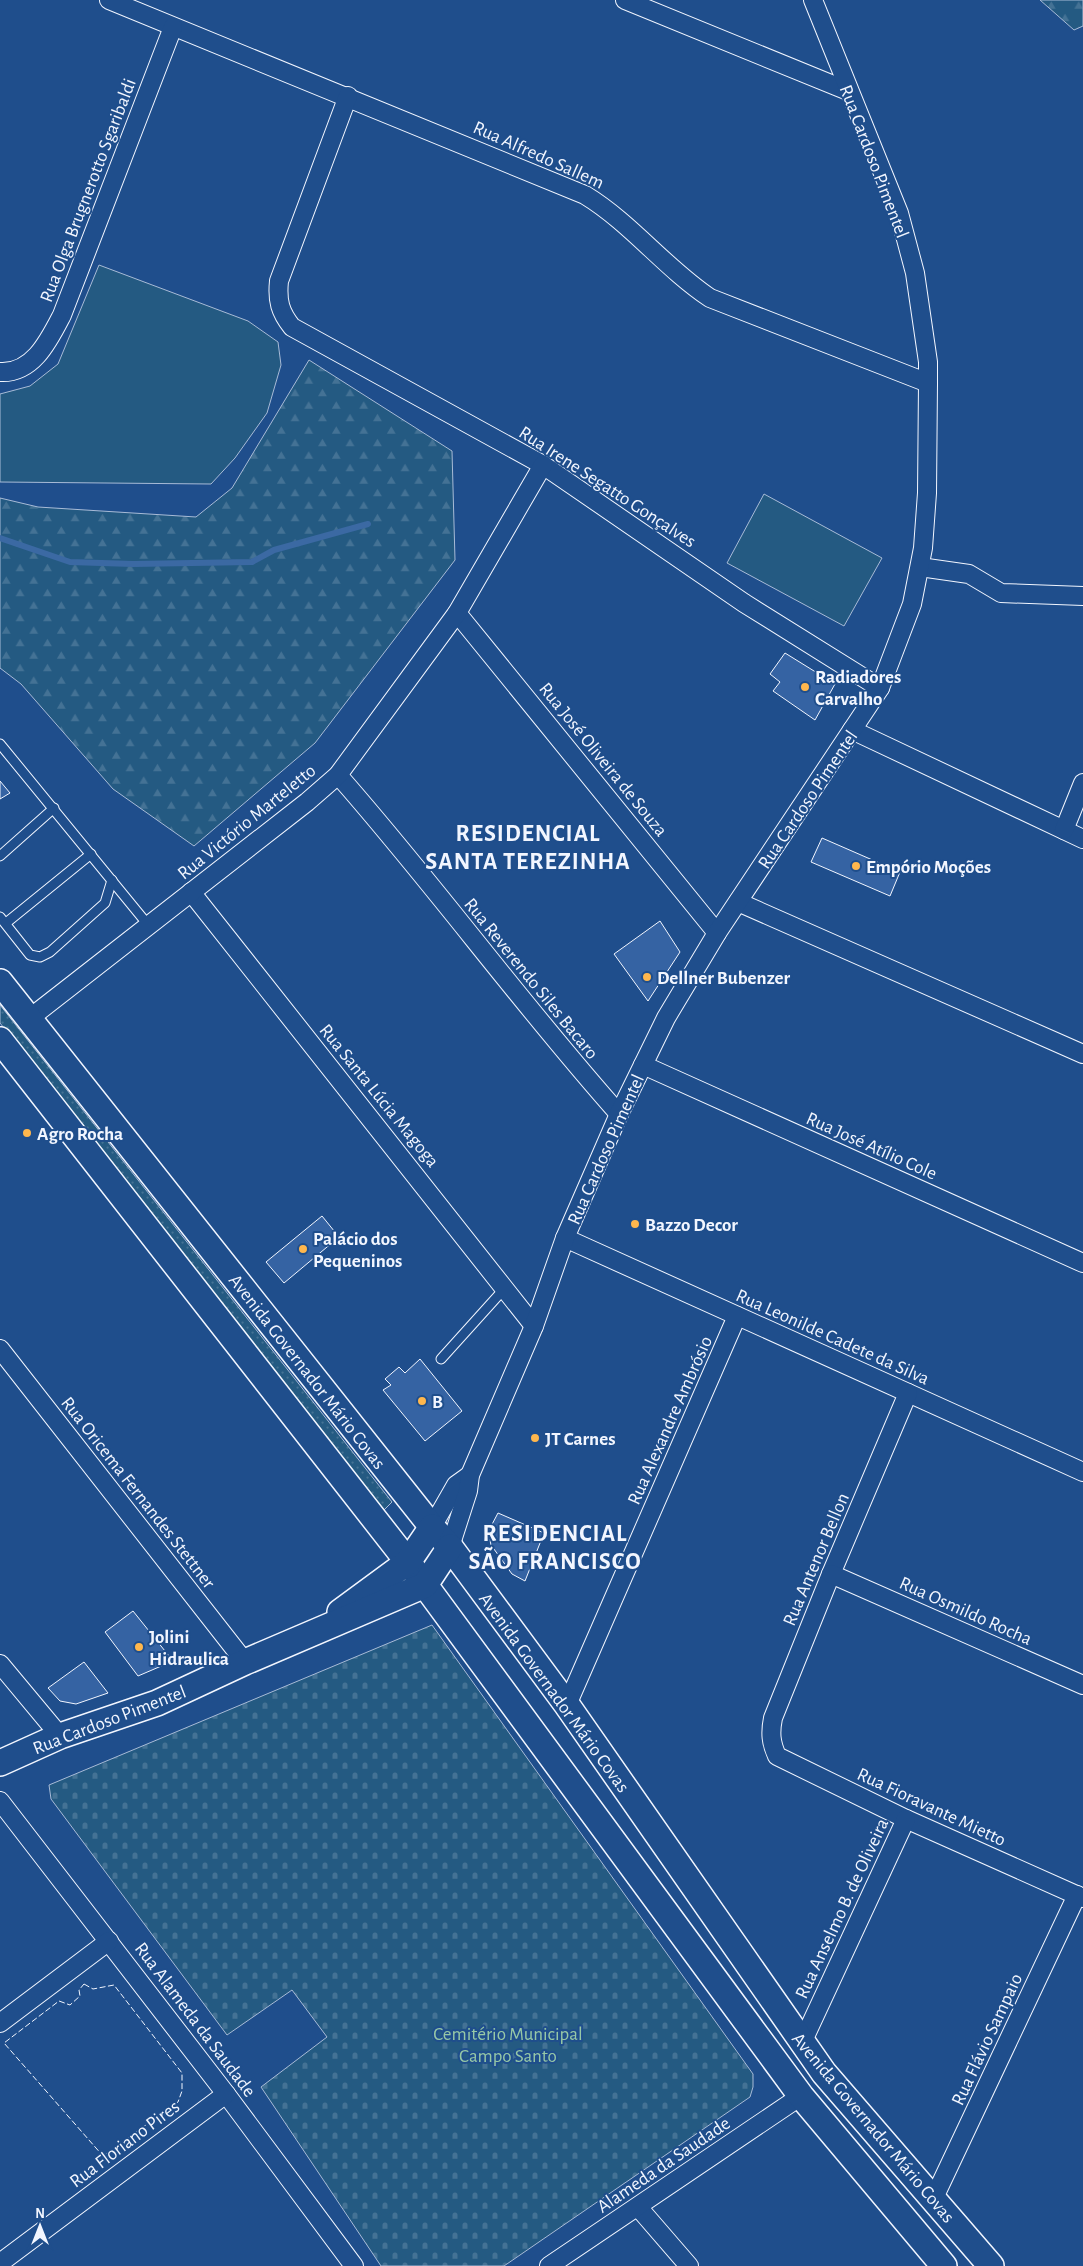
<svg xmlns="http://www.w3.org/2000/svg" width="1083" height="2266" font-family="'Alegreya Sans',sans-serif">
<defs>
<pattern id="grass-dots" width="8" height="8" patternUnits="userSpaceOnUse" patternTransform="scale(1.25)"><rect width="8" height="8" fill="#245a82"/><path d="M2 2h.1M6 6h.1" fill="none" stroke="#447295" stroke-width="1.8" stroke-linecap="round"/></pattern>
<pattern id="forest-firs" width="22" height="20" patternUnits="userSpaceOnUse" patternTransform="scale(1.25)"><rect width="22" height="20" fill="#245a82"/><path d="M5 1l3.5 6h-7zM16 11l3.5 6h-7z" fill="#447295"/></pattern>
<pattern id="cemetery-stones" width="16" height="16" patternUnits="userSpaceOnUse" patternTransform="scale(1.25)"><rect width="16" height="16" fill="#245a82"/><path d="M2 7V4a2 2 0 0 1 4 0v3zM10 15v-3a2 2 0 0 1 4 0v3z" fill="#447295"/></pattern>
</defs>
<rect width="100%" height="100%" fill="#1f4e8c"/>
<polygon fill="url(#grass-dots)" stroke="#a8bbd7" points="0,1005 392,1502 384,1510 0,1023"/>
<g fill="url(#forest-firs)" stroke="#a8bbd7">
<polygon points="1040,0 1083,0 1083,26 1074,30"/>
<polygon points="309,360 452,451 455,560 315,743 194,846 113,789 21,684 0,668 0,498 38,507 196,517 232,488"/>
</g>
<polygon fill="url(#cemetery-stones)" stroke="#a8bbd7" points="432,1625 753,2074 753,2087 750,2097 504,2266 381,2266 261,2087 327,2037 292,1990 227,2035 51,1799 49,1785"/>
<g fill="#245a82" stroke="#a8bbd7">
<polygon points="99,265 248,321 278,342 281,365 267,413 235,458 211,484 0,482 0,394 30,386 58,364"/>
<polygon points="764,494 882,558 844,626 727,563"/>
</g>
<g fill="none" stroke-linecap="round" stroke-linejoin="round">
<polyline stroke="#3b69a3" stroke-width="6" points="0,538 70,562 133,564 252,562 274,550 368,524"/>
</g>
<g fill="#3563a3" stroke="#f2f6ff">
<polygon points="785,653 835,684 815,720 773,691 780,682 770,674"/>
<polygon points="0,781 10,793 0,799"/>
<polygon points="822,838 900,872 890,896 811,862"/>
<polygon points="660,921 680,952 648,1001 614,954"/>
<polygon points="322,1216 339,1237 284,1283 266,1262"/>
<polygon points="420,1359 462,1411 425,1441 383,1390 391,1385 385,1379 399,1367 405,1373"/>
<polygon points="498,1513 544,1533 525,1581 512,1574 491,1545 488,1532"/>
<polygon points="133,1611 173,1661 138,1676 105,1632"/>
<polygon points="84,1662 108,1693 76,1704 60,1701 48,1688"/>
</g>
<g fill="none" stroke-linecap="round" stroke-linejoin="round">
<defs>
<g id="lane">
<polyline points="0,744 149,926"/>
<polyline points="0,856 54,808"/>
<polyline points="0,917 30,955 40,957 50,952 105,903 112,880"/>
<polyline points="6,923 91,854"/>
<polyline points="441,1359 505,1288"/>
</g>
<g id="street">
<path d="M 109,0 L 585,195 C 631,223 665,268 710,298 L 928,383"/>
<polyline points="625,0 848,91"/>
<path d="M 348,96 L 279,281 C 277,301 280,312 292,327 L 543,465 L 744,603 L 880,688"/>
<path d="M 0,372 C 33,374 49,340 62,315 L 173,27"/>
<polyline points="920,567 969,574 1001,593 1083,596"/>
<polyline points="457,613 717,933"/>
<polyline points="852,730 1083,839"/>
<path d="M 338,775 C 435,885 521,1004 619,1114"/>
<polyline points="1064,830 1083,783"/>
<polyline points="191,892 534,1326"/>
<polyline points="738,902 1083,1054"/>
<polyline points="30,1018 307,802 338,775 457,613 543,465"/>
<polyline points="643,1065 1083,1263"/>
<polyline points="565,1238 1083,1472"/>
<polyline points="0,1349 245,1662"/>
<path d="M 908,1393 L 831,1574 L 773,1718 C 770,1733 771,1743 777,1756 L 906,1819 L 1083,1898"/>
<polyline points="432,1527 456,1485 470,1475"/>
<polyline points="450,1547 468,1491 470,1475 534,1326 565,1238 619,1114 666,1018 717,933 880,688 912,604 923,548 927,493 928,383 928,362 915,273 899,213 813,0"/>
<polyline points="831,1574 1083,1685"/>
<polyline points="0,1664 60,1736"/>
<polyline points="567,1705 737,1316"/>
<polyline points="0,1801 226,2094 354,2266"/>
<polyline points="0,2023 109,1941"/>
<polyline points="802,2043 906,1819"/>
<polyline points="933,2200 1077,1895"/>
<polyline points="638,2207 689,2266"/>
<polyline points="0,2263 226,2094"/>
<polyline points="549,2266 801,2096"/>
</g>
<g id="secondary">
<polyline points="0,982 432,1527 450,1547 567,1705 824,2073 991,2266"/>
<polyline points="0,1040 408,1562 801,2096 944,2266"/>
<polyline points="340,1612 408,1562 432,1527"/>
<polyline points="0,1763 60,1736 157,1703 245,1662 425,1585 450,1547"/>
</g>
</defs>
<use href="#lane" stroke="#f2f6ff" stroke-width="11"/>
<use href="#street" stroke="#f2f6ff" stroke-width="20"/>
<use href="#secondary" stroke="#f2f6ff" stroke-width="28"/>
<use href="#lane" stroke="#1f4e8c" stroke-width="9"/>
<use href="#street" stroke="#1f4e8c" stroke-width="18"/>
<use href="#secondary" stroke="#1f4e8c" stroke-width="25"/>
<polygon stroke="#f2f6ff" stroke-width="1" stroke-dasharray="6 2.5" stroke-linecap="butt" points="84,1984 93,1989 114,1985 182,2073 182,2091 178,2102 103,2156 4,2043 59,2001 70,2005 80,1996 79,1990"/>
</g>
<g fill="#ffb74d" stroke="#1f4e8c" stroke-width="2">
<circle cx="805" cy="687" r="5"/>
<circle cx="856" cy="866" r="5"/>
<circle cx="647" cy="977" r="5"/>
<circle cx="27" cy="1133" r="5"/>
<circle cx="635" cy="1224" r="5"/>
<circle cx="303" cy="1249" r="5"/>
<circle cx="422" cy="1401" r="5"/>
<circle cx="535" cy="1438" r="5"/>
<circle cx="139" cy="1647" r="5"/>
</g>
<g text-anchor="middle" stroke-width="4" stroke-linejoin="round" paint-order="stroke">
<g font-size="19" fill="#f2f6ff" stroke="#1f4e8c">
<text transform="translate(539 154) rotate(24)" y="7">Rua Alfredo Sallem</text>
<text transform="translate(875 161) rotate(69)" y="7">Rua Cardoso Pimentel</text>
<text transform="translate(87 190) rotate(-69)" y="7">Rua Olga Brugnerotto Sgaribaldi</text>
<text transform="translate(608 486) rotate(33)" y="7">Rua Irene Segatto Gonçalves</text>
<text transform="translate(604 759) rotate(51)" y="7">Rua José Oliveira de Souza</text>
<text transform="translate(807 799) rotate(-56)" y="7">Rua Cardoso Pimentel</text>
<text transform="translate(246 821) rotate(-39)" y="7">Rua Victório Marteletto</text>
<text transform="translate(532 978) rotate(51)" y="7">Rua Reverendo Siles Bacaro</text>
<text transform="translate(380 1095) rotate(51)" y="7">Rua Santa Lúcia Magoga</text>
<text transform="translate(872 1145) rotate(24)" y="7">Rua José Atílio Cole</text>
<text transform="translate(605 1149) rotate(-66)" y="7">Rua Cardoso Pimentel</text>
<text transform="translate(833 1336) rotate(24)" y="7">Rua Leonilde Cadete da Silva</text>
<text transform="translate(308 1371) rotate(52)" y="7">Avenida Governador Mário Covas</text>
<text transform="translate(669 1420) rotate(-66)" y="7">Rua Alexandre Ambrósio</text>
<text transform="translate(139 1492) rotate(52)" y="7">Rua Oricema Fernandes Stettner</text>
<text transform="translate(815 1559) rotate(-67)" y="7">Rua Antenor Bellon</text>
<text transform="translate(966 1610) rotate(24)" y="7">Rua Osmildo Rocha</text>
<text transform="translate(555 1692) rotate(54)" y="7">Avenida Governador Mário Covas</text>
<text transform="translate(109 1719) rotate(-21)" y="7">Rua Cardoso Pimentel</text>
<text transform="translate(932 1806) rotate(25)" y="7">Rua Fioravante Mietto</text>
<text transform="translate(841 1908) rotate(-65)" y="7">Rua Anselmo B. de Oliveira</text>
<text transform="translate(196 2019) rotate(53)" y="7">Rua Alameda da Saudade</text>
<text transform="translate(986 2039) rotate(-65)" y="7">Rua Flávio Sampaio</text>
<text transform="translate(874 2127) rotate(50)" y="7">Avenida Governador Mário Covas</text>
<text transform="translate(124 2143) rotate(-37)" y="7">Rua Floriano Pires</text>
<text transform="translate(663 2164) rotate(-34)" y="7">Alameda da Saudade</text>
</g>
<g font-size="19" font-weight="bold" fill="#f2f6ff" stroke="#1f4e8c" text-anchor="start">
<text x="815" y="683">Radiadores<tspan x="815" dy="22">Carvalho</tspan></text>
<text x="866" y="873">Empório Moções</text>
<text x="657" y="984">Dellner Bubenzer</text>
<text x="37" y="1140">Agro Rocha</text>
<text x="645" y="1231">Bazzo Decor</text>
<text x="313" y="1245">Palácio dos<tspan x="313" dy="22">Pequeninos</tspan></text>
<text x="432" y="1408">B</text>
<text x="545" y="1445">JT Carnes</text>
<text x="149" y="1643">Jolini<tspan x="149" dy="22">Hidraulica</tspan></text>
</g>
<g font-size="19" fill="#97c8a6" stroke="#1f4e8c">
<text x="508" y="2040">Cemitério Municipal<tspan x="508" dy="22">Campo Santo</tspan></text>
</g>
<g font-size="24" font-weight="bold" letter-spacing="1" fill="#f2f6ff" stroke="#1f4e8c">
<text x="528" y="841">RESIDENCIAL<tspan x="528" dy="28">SANTA TEREZINHA</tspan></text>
<text x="555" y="1541">RESIDENCIAL<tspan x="555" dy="28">SÃO FRANCISCO</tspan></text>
</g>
</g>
<g transform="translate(40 2226)" stroke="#1f4e8c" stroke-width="4" paint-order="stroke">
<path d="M0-4L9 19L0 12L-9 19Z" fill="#f2f6ff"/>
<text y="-8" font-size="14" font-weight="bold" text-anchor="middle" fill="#f2f6ff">N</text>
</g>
</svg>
